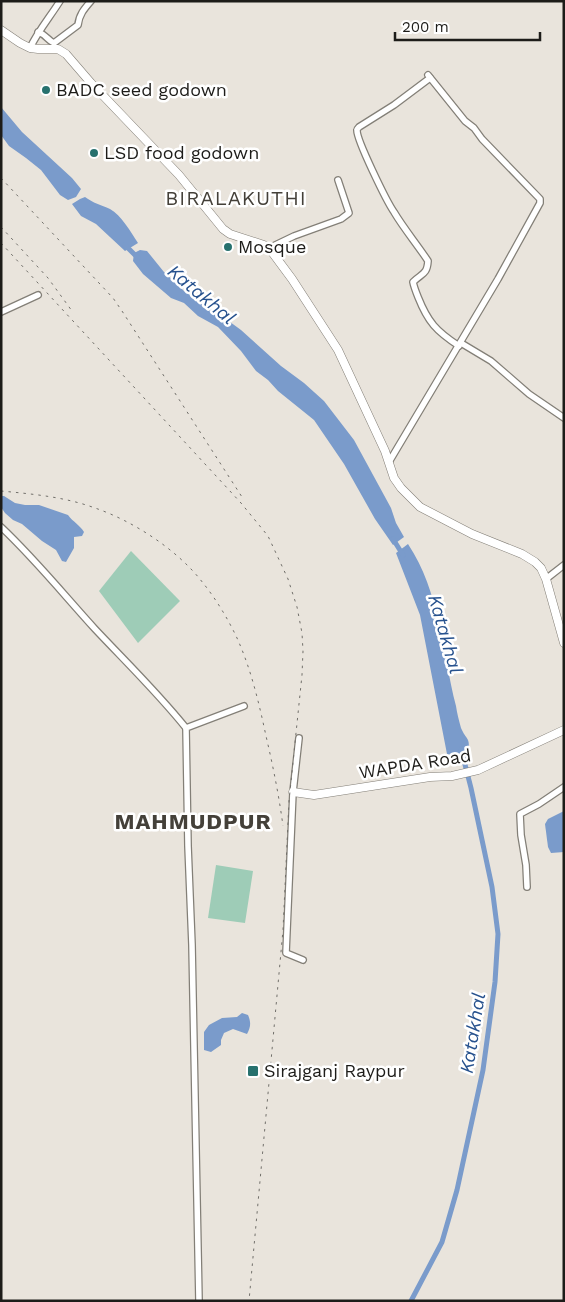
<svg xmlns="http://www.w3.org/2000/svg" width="565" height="1302" font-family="'Work Sans',sans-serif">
<rect width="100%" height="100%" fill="#e9e4dc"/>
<g fill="#9eccb7">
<polygon points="131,551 180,601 138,643 99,591"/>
<polygon points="216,865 253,871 245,923 208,918"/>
</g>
<g fill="#7a9bcb">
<polygon points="1,107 22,132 72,178 81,189 76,197 68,200 60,195 41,170 26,158 9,146 1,135"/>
<path d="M 85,197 C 93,203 101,205 110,209 C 121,215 131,232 138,243 L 125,251 L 96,224 L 81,216 L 72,204 L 80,199 Z"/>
<polygon points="140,250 147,251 164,272 184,291 204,303 241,330 281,366 304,383 324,401 354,440 391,508 396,523 404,537 393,545 375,519 344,464 314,420 278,391 268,380 256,371 241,351 218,327 198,316 184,303 171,298 143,274 133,261 134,253"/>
<path d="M 1,496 L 4,496 L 15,503 L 25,505 L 39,505 L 68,515 C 73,522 80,525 84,532 L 82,536 L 74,537 L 74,548 L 66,562 L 62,561 L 56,550 L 42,541 L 22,524 L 13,520 L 5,513 L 1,507 Z"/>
<path d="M 408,544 C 440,592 442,651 456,706 C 457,713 459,721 461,728 C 466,740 471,737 468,753 L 455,756 L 447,754 L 420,615 L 396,553 Z"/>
<polygon points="564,811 564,852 551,853 548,847 545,824 548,819"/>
<path d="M 242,1013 L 248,1015 C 251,1022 251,1027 247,1034 L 233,1029 L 224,1033 L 221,1040 L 221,1045 L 211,1052 L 204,1050 L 204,1032 L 209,1025 L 222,1018 L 237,1017 Z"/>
</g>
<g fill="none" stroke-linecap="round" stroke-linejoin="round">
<g stroke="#7a9bcb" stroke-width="5">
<polyline points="125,245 138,258"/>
<polyline points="393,539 403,555"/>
<polyline points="411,1301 442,1242 457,1190 483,1070 495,982 498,934 492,887 471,788 461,749"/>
</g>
<defs>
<g id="street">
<path d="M 38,32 C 47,35 47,40 54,43 L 78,25 C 79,15 84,9 91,1"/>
<path d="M 30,48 C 38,31 50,17 60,1"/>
<path d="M 430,78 L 394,105 L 359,127 C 358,128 357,129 357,130 C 356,139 387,202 394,212 C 404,229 417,244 428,261 C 427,275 422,273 413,282 C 414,287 416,292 418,297 C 428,322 436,331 459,346"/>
<polyline points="269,248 294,236 341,219 349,213 338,180"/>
<polyline points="1,312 38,295"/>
<polyline points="461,343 491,361 529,394 564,418"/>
<polyline points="389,462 498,279 540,203 540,199 482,139 474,128 465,121 428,75"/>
<path d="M 1,527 C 35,559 64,595 95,629 C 126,662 158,693 186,728"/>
<polyline points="546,579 564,565"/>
<polyline points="299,738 293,792 286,953 303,960"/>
<polyline points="527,887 526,865 521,835 520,814 539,804 564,787"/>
<polyline points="199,1301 192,945 188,846 186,728 244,706"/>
</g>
<g id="secondary">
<polyline points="1,30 20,43 30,48 38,49 58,49 66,54 91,83 179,175 223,229 230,234 264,245 269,248 292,279 338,350 385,451 394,478 401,488 420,507 472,534 522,554 535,562 541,568 546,579 564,643"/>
<polyline points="293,792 314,795 430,777 452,776 478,770 564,730"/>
</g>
</defs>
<use href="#street" stroke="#837f77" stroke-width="8"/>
<use href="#secondary" stroke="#837f77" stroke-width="9"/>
<use href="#street" stroke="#fff" stroke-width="5.5"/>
<use href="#secondary" stroke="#fff" stroke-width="8"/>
<g stroke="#716f6a" stroke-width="1" stroke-dasharray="2.5 5" stroke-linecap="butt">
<polyline points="1,178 113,298 122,311 242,497"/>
<polyline points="1,227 48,278 72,311"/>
<polyline points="1,243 241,503 268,536 288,579 297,607 302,633 303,651 302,675 289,801 283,930 249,1301"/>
<path d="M 1,491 C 33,494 65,497 95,508 C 133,521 178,550 203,583 C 216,599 228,619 237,638 C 251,669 259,703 266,736 C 273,766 279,796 283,826"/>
</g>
</g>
<g fill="#27716e" stroke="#fff" stroke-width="2">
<circle cx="46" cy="90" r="5"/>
<circle cx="94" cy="153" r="5"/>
<circle cx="228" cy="247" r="5"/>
<rect x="247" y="1065" width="12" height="12" rx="2.5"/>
</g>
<g text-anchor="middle" stroke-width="5" stroke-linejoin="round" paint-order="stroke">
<g font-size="18" fill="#1d1c19" stroke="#fff" text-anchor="start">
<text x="56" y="96">BADC seed godown</text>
<text x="104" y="159">LSD food godown</text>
<text x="238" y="253">Mosque</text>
<text x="264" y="1077">Sirajganj Raypur</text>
</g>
<g font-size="18" fill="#1d1c19" stroke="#fff">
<text transform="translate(415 764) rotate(-9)" y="6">WAPDA Road</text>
</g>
<g font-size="19" font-style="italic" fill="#27528e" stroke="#fff">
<text transform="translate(202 294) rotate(40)" y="7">Katakhal</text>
<text transform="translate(446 634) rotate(74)" y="7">Katakhal</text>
<text transform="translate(472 1033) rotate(-81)" y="7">Katakhal</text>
</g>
<g font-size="20" letter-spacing="1" fill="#444039" stroke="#fff">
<text x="236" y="205">BIRALAKUTHI</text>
</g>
<g font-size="22" font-weight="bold" letter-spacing="1" fill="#444039" stroke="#fff">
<text x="193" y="829">MAHMUDPUR</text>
</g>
</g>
<rect width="565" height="1302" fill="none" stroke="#1d1c19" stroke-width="5"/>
<path d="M395 32v8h145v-8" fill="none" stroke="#1d1c19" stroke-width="2.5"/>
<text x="402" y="32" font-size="15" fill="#1d1c19" stroke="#ffffff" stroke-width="4" paint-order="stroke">200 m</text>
</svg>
